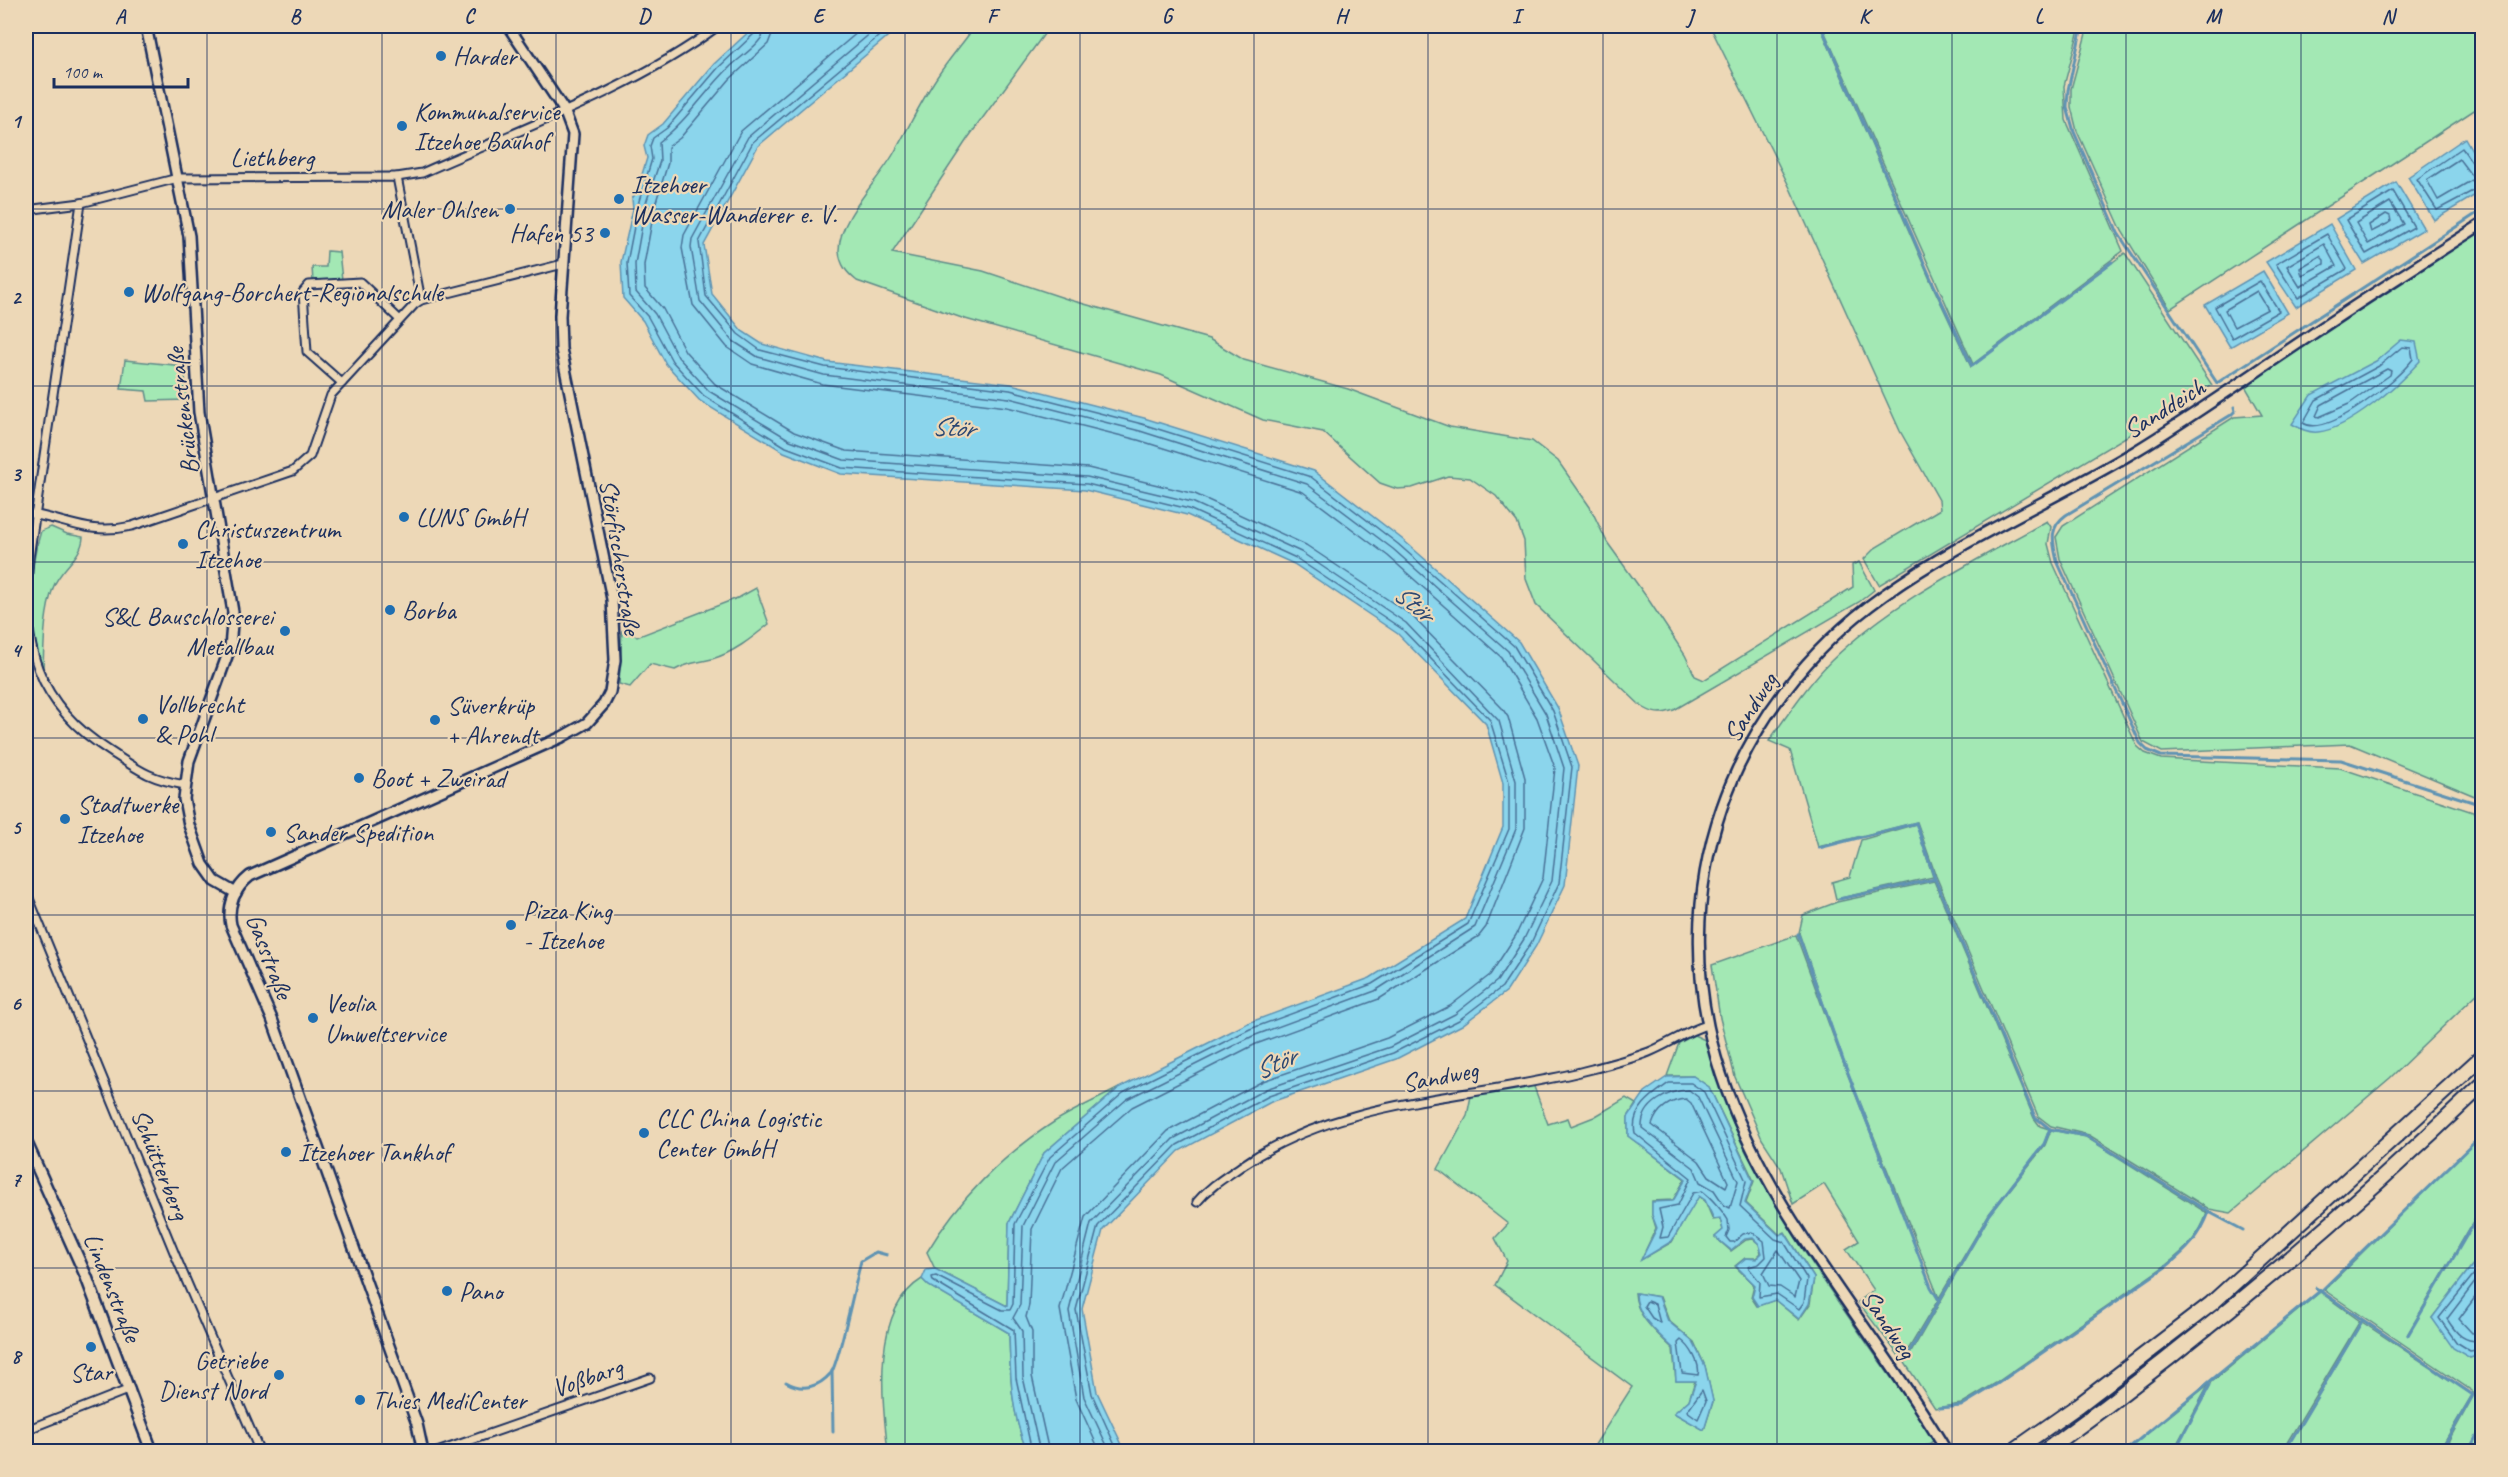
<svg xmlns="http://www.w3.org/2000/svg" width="2508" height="1477" font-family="Caveat,sans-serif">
<rect width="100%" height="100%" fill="#edd8b7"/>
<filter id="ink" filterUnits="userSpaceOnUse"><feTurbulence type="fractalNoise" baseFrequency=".0167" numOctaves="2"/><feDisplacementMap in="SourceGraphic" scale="12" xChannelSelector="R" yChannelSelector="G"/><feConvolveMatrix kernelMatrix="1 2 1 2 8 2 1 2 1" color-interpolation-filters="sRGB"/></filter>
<g filter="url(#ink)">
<g fill="#a3e8b4" stroke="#5f8c89" stroke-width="1.5" fill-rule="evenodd">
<path d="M 975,26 L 1050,26 L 968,138 L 892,253 L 983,271 L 1070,300 L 1209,339 L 1244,360 L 1348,389 L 1450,427 L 1532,441 L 1558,461 L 1590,507 L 1607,542 L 1648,599 L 1685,655 L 1695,676 L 1704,680 L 1853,587 L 1852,565 L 1859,562 L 1874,590 L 1859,602 L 1674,710 C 1660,715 1653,714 1641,706 L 1536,605 L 1526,579 L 1524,541 L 1517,522 L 1496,496 L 1470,478 L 1448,476 L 1412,488 L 1397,489 L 1380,483 L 1323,432 L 1263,420 L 1161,375 L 962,318 L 857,281 C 847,273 840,265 839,251 C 838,219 879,180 894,153 C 909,127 921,101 937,77 C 949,59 963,43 975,26 Z"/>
<polygon points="1710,26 1820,26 1931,282 1971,367 2125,253 2212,385 1879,585 1864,559 1875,548 1940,509 1939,500 1900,431 1790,188"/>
<polygon points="1822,26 2080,26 2064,86 2066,120 2123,251 1973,364"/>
<polygon points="2088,26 2482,26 2482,105 2170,309 2122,231 2077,131 2071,107 2071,89"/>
<polygon points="2482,231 2482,799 2350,744 2162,752 2143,742 2060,559 2056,537 2063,526 2234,417 2262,415 2245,386 2380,295"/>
<polygon points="327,251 339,252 342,280 313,282 312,267 326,267"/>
<polygon points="125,360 184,366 187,400 148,401 146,391 121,389"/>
<path d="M 2047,521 L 2051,527 L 2048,544 L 2053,563 L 2137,746 L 2145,753 L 2161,759 L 2340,768 L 2482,815 L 2482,989 L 2390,1078 L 2231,1213 L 2209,1209 L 2089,1135 L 2051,1126 L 2038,1116 L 1936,876 L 1917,822 L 1818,847 L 1790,750 L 1769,741 C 1788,714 1808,684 1831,661 C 1894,600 1972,563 2047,521 Z"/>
<path d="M 51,527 L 67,534 L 83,537 C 82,558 60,568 53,588 C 44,614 44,642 43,669 C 27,626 27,574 41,531 Z"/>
<path d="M 756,588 L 769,624 C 752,638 733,653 712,659 C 697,663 689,662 675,670 L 650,664 L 630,687 L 619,684 L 622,631 L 628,629 L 637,637 L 740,597 Z"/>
<polygon points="1916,824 1933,877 1836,899 1832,882 1850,877 1861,840"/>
<polygon points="1934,881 2034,1118 2040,1126 2049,1129 2044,1144 1989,1214 1939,1298 1843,1060 1799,933 1803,915 1837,902"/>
<polygon points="1796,935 1842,1060 1931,1287 1938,1300 1902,1360 1858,1302 1874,1290 1846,1249 1859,1241 1824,1184 1793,1204 1781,1168 1762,1139 1735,1077 1720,1018 1712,965"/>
<path d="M 1694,1035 L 1705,1040 C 1718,1082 1731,1125 1752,1163 C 1804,1260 1872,1349 1935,1440 L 1916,1452 L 1591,1451 L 1632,1387 L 1495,1285 L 1507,1261 L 1495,1238 L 1508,1224 L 1438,1169 L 1467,1116 L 1471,1096 L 1533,1084 L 1548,1124 L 1568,1118 L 1571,1126 L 1594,1117 L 1626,1098 L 1636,1104 L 1628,1117 L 1628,1136 L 1685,1179 L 1673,1200 L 1652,1201 L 1652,1215 L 1656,1228 L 1641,1260 L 1672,1242 L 1698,1196 L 1705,1201 L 1713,1220 L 1720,1219 L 1723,1230 L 1715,1237 L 1731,1251 L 1746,1240 L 1753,1239 L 1759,1244 L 1761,1253 L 1756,1258 L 1745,1258 L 1735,1266 L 1754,1285 L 1751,1297 L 1757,1306 L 1775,1300 L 1799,1320 L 1810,1304 L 1814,1278 L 1785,1232 L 1780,1235 L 1746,1203 L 1754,1181 L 1709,1087 L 1693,1076 L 1667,1076 L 1679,1043 ZM 1635,1293 L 1660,1297 L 1669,1321 L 1694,1342 L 1705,1366 L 1713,1402 L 1704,1430 L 1674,1413 L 1689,1400 L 1695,1381 L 1676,1381 L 1673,1349 C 1657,1333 1636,1317 1635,1293 Z"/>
<path d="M 1119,1088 L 1044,1153 L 1009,1223 L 1007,1306 L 935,1269 L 927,1252 C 958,1200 1003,1155 1054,1122 C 1075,1109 1098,1099 1119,1088 Z"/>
<path d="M 2051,1130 L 2086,1137 L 2207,1213 C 2199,1237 2185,1250 2166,1265 L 1996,1383 L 1961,1404 L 1935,1408 L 1905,1363 L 1990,1215 L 2045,1145 Z"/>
<polygon points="2482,1135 2482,1207 2407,1335 2482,1210 2482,1256 2474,1263 2432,1318 2470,1358 2482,1354 2482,1451 2443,1451 2475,1393 2324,1290"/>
<path d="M 922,1279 L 929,1286 L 1009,1333 C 1010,1373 1011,1414 1027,1451 L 888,1452 C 882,1400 871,1310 922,1279 Z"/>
<polygon points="2320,1292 2360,1321 2282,1451 2174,1451 2212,1382"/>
<polygon points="2362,1322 2472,1395 2439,1451 2285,1451"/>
<polygon points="2209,1384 2173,1451 2126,1451"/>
</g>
<g fill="#8bd5ec" stroke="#5e93b3" stroke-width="1.5">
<path d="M 755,26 L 900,26 L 758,146 L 704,245 L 712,294 L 742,331 L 762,344 L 827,362 L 1011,384 L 1144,418 L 1314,471 L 1402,539 L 1519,642 L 1558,708 L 1578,766 L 1565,885 L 1536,946 L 1507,991 L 1462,1025 L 1396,1059 L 1271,1102 L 1179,1151 L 1103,1230 L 1082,1309 L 1097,1392 L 1125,1451 L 1027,1451 C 1011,1414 1010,1373 1009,1333 L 929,1286 L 922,1279 L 926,1270 L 935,1269 L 1007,1306 L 1009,1223 L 1044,1153 L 1119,1088 L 1248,1023 L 1370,978 L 1465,919 L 1503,827 L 1503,783 L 1486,724 L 1398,634 L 1294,564 L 1187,515 L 1085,490 L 841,474 L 784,452 L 700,401 L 666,364 L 643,321 L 623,298 L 621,262 L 633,209 L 632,199 L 637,191 L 647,158 L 644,146 L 648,135 L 663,124 L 714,64 Z"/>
<polygon points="2465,138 2482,168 2482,191 2434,220 2408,177"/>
<polygon points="2396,182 2424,229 2364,264 2336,219"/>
<polygon points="2330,224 2356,270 2296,307 2266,262"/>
<polygon points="2263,271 2288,313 2230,347 2205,305"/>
<path d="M 2401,340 L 2416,342 L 2420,361 C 2399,384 2350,429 2318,432 C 2308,433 2301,429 2292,424 L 2311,395 L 2376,361 Z"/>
<polygon points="1693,1076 1709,1087 1753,1181 1745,1203 1779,1235 1785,1233 1814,1278 1809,1304 1799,1319 1775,1300 1758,1306 1752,1297 1755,1285 1736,1266 1746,1258 1756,1259 1762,1253 1759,1244 1753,1238 1745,1239 1731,1250 1715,1237 1723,1230 1720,1218 1714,1219 1705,1200 1699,1196 1672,1241 1641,1260 1657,1228 1652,1215 1652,1202 1673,1201 1686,1179 1628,1136 1628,1117 1645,1092 1667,1077"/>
<polygon points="2482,1256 2482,1354 2470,1358 2453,1348 2432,1318 2474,1263"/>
<path d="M 1636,1293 L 1659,1297 L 1668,1321 L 1693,1342 L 1705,1366 L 1713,1401 L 1704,1430 L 1674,1413 L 1689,1400 L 1696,1381 L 1676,1381 L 1674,1349 C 1658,1333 1636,1317 1636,1293 Z"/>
</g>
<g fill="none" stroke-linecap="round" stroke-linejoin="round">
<g stroke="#487197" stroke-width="1.5">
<polyline points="758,26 756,32 718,68 667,128 653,138 650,146 652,159 639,201 627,263 629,296 648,317 672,361 704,396 786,447 842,468 1087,484 1189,509 1296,558 1402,629 1490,720 1509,782 1509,829 1468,924 1372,984 1250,1029 1123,1093 1050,1157 1015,1224 1013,1304 1010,1310 1002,1310 936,1276 932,1277 933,1281 1014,1330 1016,1378 1032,1452"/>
<path d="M 766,26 C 765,42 741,56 730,67 C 705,91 687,121 659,142 L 660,161 L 646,203 L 635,264 L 636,292 L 655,314 L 678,357 L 709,391 L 790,440 L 844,460 L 1087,477 L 1192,502 L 1301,552 L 1406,623 L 1499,721 L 1516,781 L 1516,829 L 1475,927 L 1375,991 L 1253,1036 L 1127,1099 L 1055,1162 L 1023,1226 L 1020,1305 L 1013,1318 L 1022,1331 L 1023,1377 L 1040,1452"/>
<polyline points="775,26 768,44 730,79 680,138 668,147 668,163 655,205 644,265 645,288 663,309 685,351 715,384 794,432 846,451 1088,468 1195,494 1306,545 1411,615 1502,708 1508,717 1525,778 1525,828 1486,927 1479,936 1379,999 1256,1044 1132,1107 1062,1168 1032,1229 1029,1305 1026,1317 1032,1332 1032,1376 1049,1452"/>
<polyline points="865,26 741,131 684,235 682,248 693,305 727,347 752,364 822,384 1007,407 1138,440 1303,492 1388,556 1501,657 1537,718 1555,768 1543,878 1516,935 1490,975 1450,1006 1387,1038 1263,1081 1168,1131 1085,1217 1060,1309 1076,1399 1100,1452"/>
<polyline points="879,26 748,137 692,239 691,247 700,301 733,341 758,357 824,375 1009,398 1140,431 1307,484 1393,549 1508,651 1546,714 1564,768 1552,881 1524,939 1497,981 1455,1014 1390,1047 1266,1089 1173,1139 1091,1223 1069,1311 1084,1397 1110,1452"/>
<polyline points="891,26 753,142 699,242 706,296 738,334 760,350 825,367 1010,390 1142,424 1311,477 1398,544 1514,646 1553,711 1572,767 1559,883 1531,943 1502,987 1459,1020 1393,1053 1269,1096 1177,1145 1098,1226 1076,1310 1092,1394 1118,1452"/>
<polygon points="2459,159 2474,179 2438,200 2427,180"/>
<polyline points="2482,170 2476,168 2462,148 2417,179 2437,210 2482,186"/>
<polygon points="2393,191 2414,227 2366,254 2346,220"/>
<polygon points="2390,202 2404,224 2368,244 2356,223"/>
<polygon points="2386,214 2390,216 2391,222 2371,232 2369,225"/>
<polygon points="2327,234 2347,269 2298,298 2276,264"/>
<polygon points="2324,244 2336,266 2300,287 2287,266"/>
<polygon points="2320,256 2324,260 2324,264 2302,275 2300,268"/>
<polygon points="2260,281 2279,311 2232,338 2215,307"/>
<polygon points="2257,291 2268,309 2234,327 2225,310"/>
<path d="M 2402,347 L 2411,348 L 2413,359 C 2398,379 2328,439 2303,423 L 2316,400 L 2379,366 Z"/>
<polygon points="2387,369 2391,371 2390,375 2349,404 2319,417 2316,416 2321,405"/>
<path d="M 1669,1083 L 1691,1083 L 1704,1092 L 1746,1181 L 1740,1206 L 1775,1239 L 1784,1242 L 1807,1279 L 1804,1302 L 1799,1309 L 1777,1294 L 1759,1297 L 1760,1282 L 1748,1267 L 1759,1264 L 1766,1257 L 1764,1241 L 1752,1232 L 1743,1234 L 1734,1242 L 1730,1242 L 1726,1237 L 1729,1230 L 1728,1220 C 1724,1213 1710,1196 1702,1191 L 1693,1193 L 1668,1237 L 1660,1238 L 1663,1227 L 1659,1209 L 1678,1205 L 1691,1178 L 1635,1133 C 1630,1110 1652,1095 1669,1083 Z"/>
<path d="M 1689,1090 L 1698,1097 L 1738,1181 L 1730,1208 L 1724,1205 L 1714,1190 L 1700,1182 L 1694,1168 L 1642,1128 C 1641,1104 1669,1090 1689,1090 Z"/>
<path d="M 1686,1099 L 1691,1103 L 1728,1182 L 1726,1187 L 1709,1176 L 1699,1161 L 1652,1125 C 1657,1109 1670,1100 1686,1099 Z"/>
<polygon points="1778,1250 1799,1281 1795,1297 1780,1287 1769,1286 1763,1273"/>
<polyline points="2482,1264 2439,1318 2457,1343 2470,1351 2482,1349"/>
<path d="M 2482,1273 L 2447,1319 C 2457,1335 2464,1342 2482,1341"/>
<polyline points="2482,1288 2459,1319 2472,1333 2482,1332"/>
<polygon points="1647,1301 1655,1304 1660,1323 1652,1318 1644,1306"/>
<path d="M 1681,1340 C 1690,1346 1701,1364 1698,1375 L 1682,1373 L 1678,1343 Z"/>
<polygon points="1702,1390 1706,1401 1698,1419 1687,1411"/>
</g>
<g stroke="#5e93b3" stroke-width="3">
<polyline points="1821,26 1932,281 1972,366 2112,262"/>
<polyline points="2082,26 2068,90 2067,107 2074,132 2118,233 2217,383 2482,210"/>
<path d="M 2234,407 L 2235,411 L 2231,415 L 2066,515 C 2048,528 2053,542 2057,561 L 2140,743 L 2147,750 L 2161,756 L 2341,760 L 2482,805"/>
<polyline points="1819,848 1916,823 1935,879"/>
<polyline points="1839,899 1935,879 2035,1117 2050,1129 2086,1136 2209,1212 2243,1230"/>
<polyline points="1798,934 1843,1060 1931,1287 1939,1300"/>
<polyline points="2316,1288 2473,1395 2440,1452"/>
<polyline points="2321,1291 2482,1135"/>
<polyline points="2408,1335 2482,1209"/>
<polyline points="1904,1361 1990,1214 2044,1144 2050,1129"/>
<polyline points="832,1371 833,1432"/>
<path d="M 786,1382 C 803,1392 819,1387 831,1373 C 839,1363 856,1280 861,1261 L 876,1252 L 887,1255"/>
<path d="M 1939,1408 L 1961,1406 L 1997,1384 L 2167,1266 C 2187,1250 2200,1237 2209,1212"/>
<polyline points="2124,1452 2320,1291"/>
<polyline points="2174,1452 2210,1385"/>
<polyline points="2284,1452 2362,1321"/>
<polyline points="2468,1452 2482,1426"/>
</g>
<defs>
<g id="minor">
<path d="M 397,177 L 422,173 C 518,130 634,89 718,26"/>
<path d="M 81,203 L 29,558 C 21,644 35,704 111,752 C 140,771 150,779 185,785"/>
<polyline points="26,210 81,203 178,178 397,177 421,300"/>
<polyline points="342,383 307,352 303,292 309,285 360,282 399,319"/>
<path d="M 26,513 C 66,519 89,536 132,526 L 293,471 L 310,456 L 331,395 L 415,304 L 421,300 L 563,264"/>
<polyline points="26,891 176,1257 260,1452"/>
<path d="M 1197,1202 C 1210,1186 1226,1177 1243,1165 C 1346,1095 1476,1100 1592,1069 C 1611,1064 1631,1059 1649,1052 C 1669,1044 1686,1031 1707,1025"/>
<polyline points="26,1430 130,1389"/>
<polyline points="437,1452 650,1378"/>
</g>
<g id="tertiary">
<polyline points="146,26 189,236 199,412 233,612 230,648 189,761 184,799 189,825 203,864 215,881 236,893"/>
<path d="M 423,1452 L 417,1424 L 272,1019 L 231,925 C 227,906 235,888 250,876 L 562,737 L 587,723 L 604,704 L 610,692 L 615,660 L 612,599 L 561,349 L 560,316 L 573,134 L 564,110 L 508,26"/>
<path d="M 1947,1452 C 1873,1326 1767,1214 1721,1074 C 1661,892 1729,705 1884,595 C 1962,539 2052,501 2134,452 C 2195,415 2252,374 2311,335 C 2367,297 2425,261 2482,224"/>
</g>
<polyline id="primary" points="26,1142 86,1276 152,1452"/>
<g id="motorway">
<polyline points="2012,1452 2079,1405 2211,1304 2482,1057"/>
<path d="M 2044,1452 C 2199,1340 2345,1217 2482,1085"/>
</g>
</defs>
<use href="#minor" stroke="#1b2f5e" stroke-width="11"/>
<use href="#tertiary" stroke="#1b2f5e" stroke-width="14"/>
<use href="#primary" stroke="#1b2f5e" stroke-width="15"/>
<use href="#motorway" stroke="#1b2f5e" stroke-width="18"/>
<use href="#minor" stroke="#edd8b7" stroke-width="7"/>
<use href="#tertiary" stroke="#edd8b7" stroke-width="9"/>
<use href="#primary" stroke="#edd8b7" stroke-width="10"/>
<use href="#motorway" stroke="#edd8b7" stroke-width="14"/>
</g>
</g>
<path fill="none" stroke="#1b2f5e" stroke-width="1.5" stroke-opacity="0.55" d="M 207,26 L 207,1452M 382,26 L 382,1452M 556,26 L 556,1452M 731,26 L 731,1452M 905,26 L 905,1452M 1080,26 L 1080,1452M 1254,26 L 1254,1452M 1428,26 L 1428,1452M 1603,26 L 1603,1452M 1777,26 L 1777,1452M 1952,26 L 1952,1452M 2126,26 L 2126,1452M 2301,26 L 2301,1452M 26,209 L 2482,209M 26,386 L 2482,386M 26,562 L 2482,562M 26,738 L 2482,738M 26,915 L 2482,915M 26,1091 L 2482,1091M 26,1268 L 2482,1268"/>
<g fill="#1f6fb2" stroke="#edd8b7" stroke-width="2">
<circle cx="441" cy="56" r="6"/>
<circle cx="402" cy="126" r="6"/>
<circle cx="619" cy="199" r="6"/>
<circle cx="510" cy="209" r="6"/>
<circle cx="605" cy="233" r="6"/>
<circle cx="129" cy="292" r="6"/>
<circle cx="404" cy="517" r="6"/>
<circle cx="183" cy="544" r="6"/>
<circle cx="390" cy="610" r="6"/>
<circle cx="285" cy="631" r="6"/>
<circle cx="143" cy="719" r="6"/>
<circle cx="435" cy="720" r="6"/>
<circle cx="359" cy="778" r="6"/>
<circle cx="65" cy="819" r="6"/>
<circle cx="271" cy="832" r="6"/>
<circle cx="511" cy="925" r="6"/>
<circle cx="313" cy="1018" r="6"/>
<circle cx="644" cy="1133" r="6"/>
<circle cx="286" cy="1152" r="6"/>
<circle cx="447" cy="1291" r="6"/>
<circle cx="91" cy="1347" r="6"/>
<circle cx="279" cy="1375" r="6"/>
<circle cx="360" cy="1400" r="6"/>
</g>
<g text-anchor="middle" stroke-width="4.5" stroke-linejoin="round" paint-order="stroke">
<g font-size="26" fill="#1b2f5e" stroke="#edd8b7" text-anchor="start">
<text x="453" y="65">Harder</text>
<text x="414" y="120">Kommunalservice<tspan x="414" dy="30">Itzehoe Bauhof</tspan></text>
<text x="631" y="193">Itzehoer<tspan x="631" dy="30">Wasser-Wanderer e. V.</tspan></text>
<text x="498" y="218" text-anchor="end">Maler Ohlsen</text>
<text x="593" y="242" text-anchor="end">Hafen 53</text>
<text x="141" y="301">Wolfgang-Borchert-Regionalschule</text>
<text x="416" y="526">LUNS GmbH</text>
<text x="195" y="538">Christuszentrum<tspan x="195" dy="30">Itzehoe</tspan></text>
<text x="402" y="619">Borba</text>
<text x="273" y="625" text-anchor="end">S&amp;L Bauschlosserei<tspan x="273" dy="30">Metallbau</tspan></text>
<text x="155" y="713">Vollbrecht<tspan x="155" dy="30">&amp; Pohl</tspan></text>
<text x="447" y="714">Süverkrüp<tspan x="447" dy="30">+ Ahrendt</tspan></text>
<text x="371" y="787">Boot + Zweirad</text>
<text x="77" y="813">Stadtwerke<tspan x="77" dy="30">Itzehoe</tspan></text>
<text x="283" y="841">Sander Spedition</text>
<text x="523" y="919">Pizza King<tspan x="523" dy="30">- Itzehoe</tspan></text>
<text x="325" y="1012">Veolia<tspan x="325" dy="30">Umweltservice</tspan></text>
<text x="656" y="1127">CLC China Logistic<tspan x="656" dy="30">Center GmbH</tspan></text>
<text x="298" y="1161">Itzehoer Tankhof</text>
<text x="459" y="1300">Pano</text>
<text x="267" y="1369" text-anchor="end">Getriebe<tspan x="267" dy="30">Dienst Nord</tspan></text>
<text x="91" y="1381" text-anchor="middle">Star</text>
<text x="372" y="1409">Thies MediCenter</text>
</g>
<g font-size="26" fill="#1b2f5e" stroke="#edd8b7">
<text x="272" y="166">Liethberg</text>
<text transform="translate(2164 408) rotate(-32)" y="9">Sanddeich</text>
<text transform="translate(182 411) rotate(-97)" y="9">Brückenstraße</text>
<text transform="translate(621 557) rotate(81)" y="9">Störfischerstraße</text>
<text transform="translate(1750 707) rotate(-57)" y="9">Sandweg</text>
<text transform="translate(270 956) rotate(69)" y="9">Gasstraße</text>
<text transform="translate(1440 1076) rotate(-11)" y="9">Sandweg</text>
<text transform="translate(161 1164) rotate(68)" y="9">Schütterberg</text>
<text transform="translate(113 1287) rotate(68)" y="9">Lindenstraße</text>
<text transform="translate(1889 1324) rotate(56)" y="9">Sandweg</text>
<text transform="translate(587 1377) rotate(-19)" y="9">Voßbarg</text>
</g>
<g font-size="27" font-style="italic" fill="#2c4873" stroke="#edd8b7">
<text transform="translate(953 427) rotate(4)" y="9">Stör</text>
<text transform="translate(1414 603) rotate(40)" y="9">Stör</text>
<text transform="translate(1275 1063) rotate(-23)" y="9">Stör</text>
</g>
</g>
<rect width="2508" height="1477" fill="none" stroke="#edd8b7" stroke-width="66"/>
<path d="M54 78v9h134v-9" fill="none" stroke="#1b2f5e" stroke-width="3"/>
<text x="63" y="78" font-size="18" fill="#1b2f5e" stroke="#edd8b7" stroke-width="4.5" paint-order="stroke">100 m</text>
<rect x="33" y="33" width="2442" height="1411" fill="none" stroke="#1b2f5e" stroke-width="2"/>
<g font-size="20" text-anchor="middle" font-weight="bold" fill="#1b2f5e">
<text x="120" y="23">A</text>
<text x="295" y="23">B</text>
<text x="469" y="23">C</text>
<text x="644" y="23">D</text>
<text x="818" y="23">E</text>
<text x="992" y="23">F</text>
<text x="1167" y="23">G</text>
<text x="1341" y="23">H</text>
<text x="1516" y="23">I</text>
<text x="1690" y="23">J</text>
<text x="1864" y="23">K</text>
<text x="2039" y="23">L</text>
<text x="2213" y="23">M</text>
<text x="2388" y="23">N</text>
<text x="16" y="128">1</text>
<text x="16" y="304">2</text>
<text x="16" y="481">3</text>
<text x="16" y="657">4</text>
<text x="16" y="834">5</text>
<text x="16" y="1010">6</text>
<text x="16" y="1186">7</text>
<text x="16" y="1363">8</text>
</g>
</svg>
